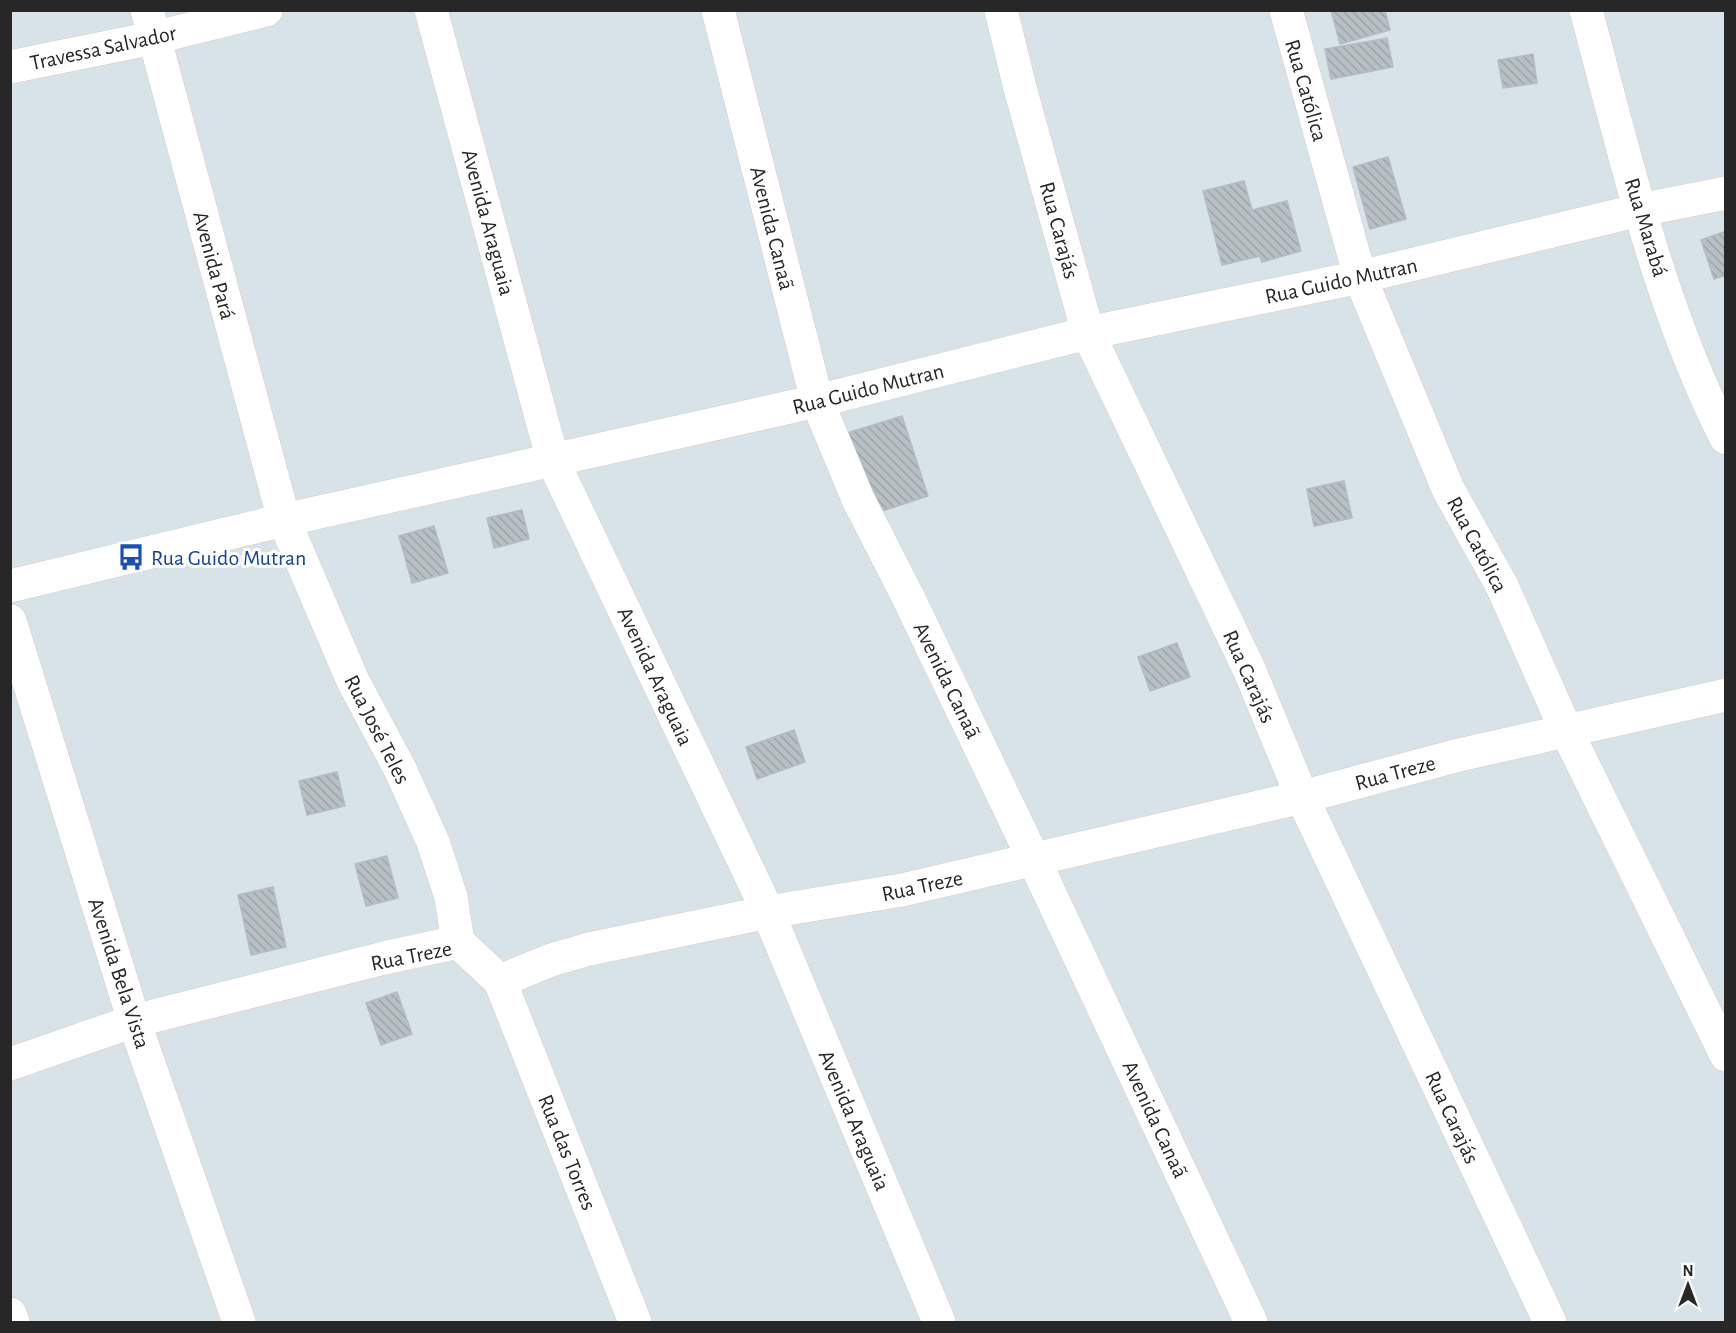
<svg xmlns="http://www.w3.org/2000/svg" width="1736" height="1333" font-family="'Alegreya Sans',sans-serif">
<defs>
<pattern id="building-back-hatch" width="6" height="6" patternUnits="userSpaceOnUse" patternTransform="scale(1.5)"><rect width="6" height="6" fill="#b8bfc4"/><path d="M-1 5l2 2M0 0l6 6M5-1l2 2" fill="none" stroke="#9ea4a8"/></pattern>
</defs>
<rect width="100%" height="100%" fill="#d8e3e9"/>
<g fill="url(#building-back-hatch)" stroke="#b2bcc4" stroke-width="1.5">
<polygon points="1331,10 1385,10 1390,30 1340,44"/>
<polygon points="1387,38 1393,67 1331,79 1325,49"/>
<polygon points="1533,54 1537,83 1503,88 1498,60"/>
<polygon points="1388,157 1406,219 1370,229 1353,167"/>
<polygon points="1244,181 1252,210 1287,201 1301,251 1262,262 1260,256 1222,265 1203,191"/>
<polygon points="1726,231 1726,275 1714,279 1701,240"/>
<polygon points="902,416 928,496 873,514 847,433"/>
<polygon points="1344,481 1352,518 1314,526 1307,489"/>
<polygon points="522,510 529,539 494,548 487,518"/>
<polygon points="434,526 448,573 412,583 399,536"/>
<polygon points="1177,643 1190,677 1150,691 1138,657"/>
<polygon points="794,730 805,762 757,779 746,747"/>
<polygon points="337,772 345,806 307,815 299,781"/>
<polygon points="387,856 398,898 366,906 355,864"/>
<polygon points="273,887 286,947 251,955 238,895"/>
<polygon points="397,992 412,1034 381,1045 366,1003"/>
</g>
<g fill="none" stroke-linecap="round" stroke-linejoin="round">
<defs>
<g id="minor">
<polyline points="147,10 284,520 353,681 400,769 433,842 451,897 458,942"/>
<polyline points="431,10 553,461 768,912 939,1322"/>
<polyline points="718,10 817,401 858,499 909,599 1034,860 1251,1322"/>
<polyline points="1001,10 1020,88 1088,333 1249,669 1302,797 1550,1322"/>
<polyline points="1286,10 1360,277 1448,489 1502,586 1566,730 1726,1055"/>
<path d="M 1586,10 C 1625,155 1658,304 1726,438"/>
<polyline points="10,67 153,38 266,10"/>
<polyline points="10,586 284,520 817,401 1088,333 1360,277 1640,210 1726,193"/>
<polyline points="500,981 635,1322"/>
<polyline points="10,1064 134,1021 384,958 458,942 500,981 551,960 589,949 768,912 902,890 1302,797 1459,755 1726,695"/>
</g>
<g id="tertiary">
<polyline points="10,621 134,1021 239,1322"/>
<polyline points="10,1314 13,1322"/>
</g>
</defs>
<use href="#minor" stroke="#d4cdc4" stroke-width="34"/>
<use href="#tertiary" stroke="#d4cdc4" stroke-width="34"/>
<use href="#minor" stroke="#fff" stroke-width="33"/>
<use href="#tertiary" stroke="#fff" stroke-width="33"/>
</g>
<defs>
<symbol id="bus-bare" viewBox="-9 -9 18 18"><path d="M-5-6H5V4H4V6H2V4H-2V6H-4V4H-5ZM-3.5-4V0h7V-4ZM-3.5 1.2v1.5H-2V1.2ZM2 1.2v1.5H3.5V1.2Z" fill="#1a4fb4" stroke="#fff" stroke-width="2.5" paint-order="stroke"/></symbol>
</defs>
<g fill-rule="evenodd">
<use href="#bus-bare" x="112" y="538" width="38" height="38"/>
</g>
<g text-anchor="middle" stroke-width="6" stroke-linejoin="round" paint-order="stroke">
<g font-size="22" fill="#272727" stroke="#fff">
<text transform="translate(103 47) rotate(-12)" y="8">Travessa Salvador</text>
<text transform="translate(1307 90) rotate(74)" y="8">Rua Católica</text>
<text transform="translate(489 222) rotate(75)" y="8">Avenida Araguaia</text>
<text transform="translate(1647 227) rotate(73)" y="8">Rua Marabá</text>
<text transform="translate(773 228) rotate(76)" y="8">Avenida Canaã</text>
<text transform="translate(1060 230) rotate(75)" y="8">Rua Carajás</text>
<text transform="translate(215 265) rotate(75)" y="8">Avenida Pará</text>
<text transform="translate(1341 280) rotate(-12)" y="8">Rua Guido Mutran</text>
<text transform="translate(868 388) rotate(-14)" y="8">Rua Guido Mutran</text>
<text transform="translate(1478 544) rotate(62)" y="8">Rua Católica</text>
<text transform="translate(656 676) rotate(65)" y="8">Avenida Araguaia</text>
<text transform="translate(1250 676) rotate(66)" y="8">Rua Carajás</text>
<text transform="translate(948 680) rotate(64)" y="8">Avenida Canaã</text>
<text transform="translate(378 729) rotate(63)" y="8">Rua José Teles</text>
<text transform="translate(1395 772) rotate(-15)" y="8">Rua Treze</text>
<text transform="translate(922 885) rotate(-12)" y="8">Rua Treze</text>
<text transform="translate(411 955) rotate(-11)" y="8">Rua Treze</text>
<text transform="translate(120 973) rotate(72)" y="8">Avenida Bela Vista</text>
<text transform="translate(1453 1117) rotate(65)" y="8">Rua Carajás</text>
<text transform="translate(1156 1119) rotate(65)" y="8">Avenida Canaã</text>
<text transform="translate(855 1120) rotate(67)" y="8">Avenida Araguaia</text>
<text transform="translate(568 1152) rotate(68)" y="8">Rua das Torres</text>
</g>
<g font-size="22" fill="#164399" stroke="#fff" text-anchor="start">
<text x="151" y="565">Rua Guido Mutran</text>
</g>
</g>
<rect width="1736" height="1333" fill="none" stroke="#272727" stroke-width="24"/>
<g transform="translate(1688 1285)" stroke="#ffffff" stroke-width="4.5" paint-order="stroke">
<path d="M0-4.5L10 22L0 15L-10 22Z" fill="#272727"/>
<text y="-9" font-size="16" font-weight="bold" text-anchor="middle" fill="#272727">N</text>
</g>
</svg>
